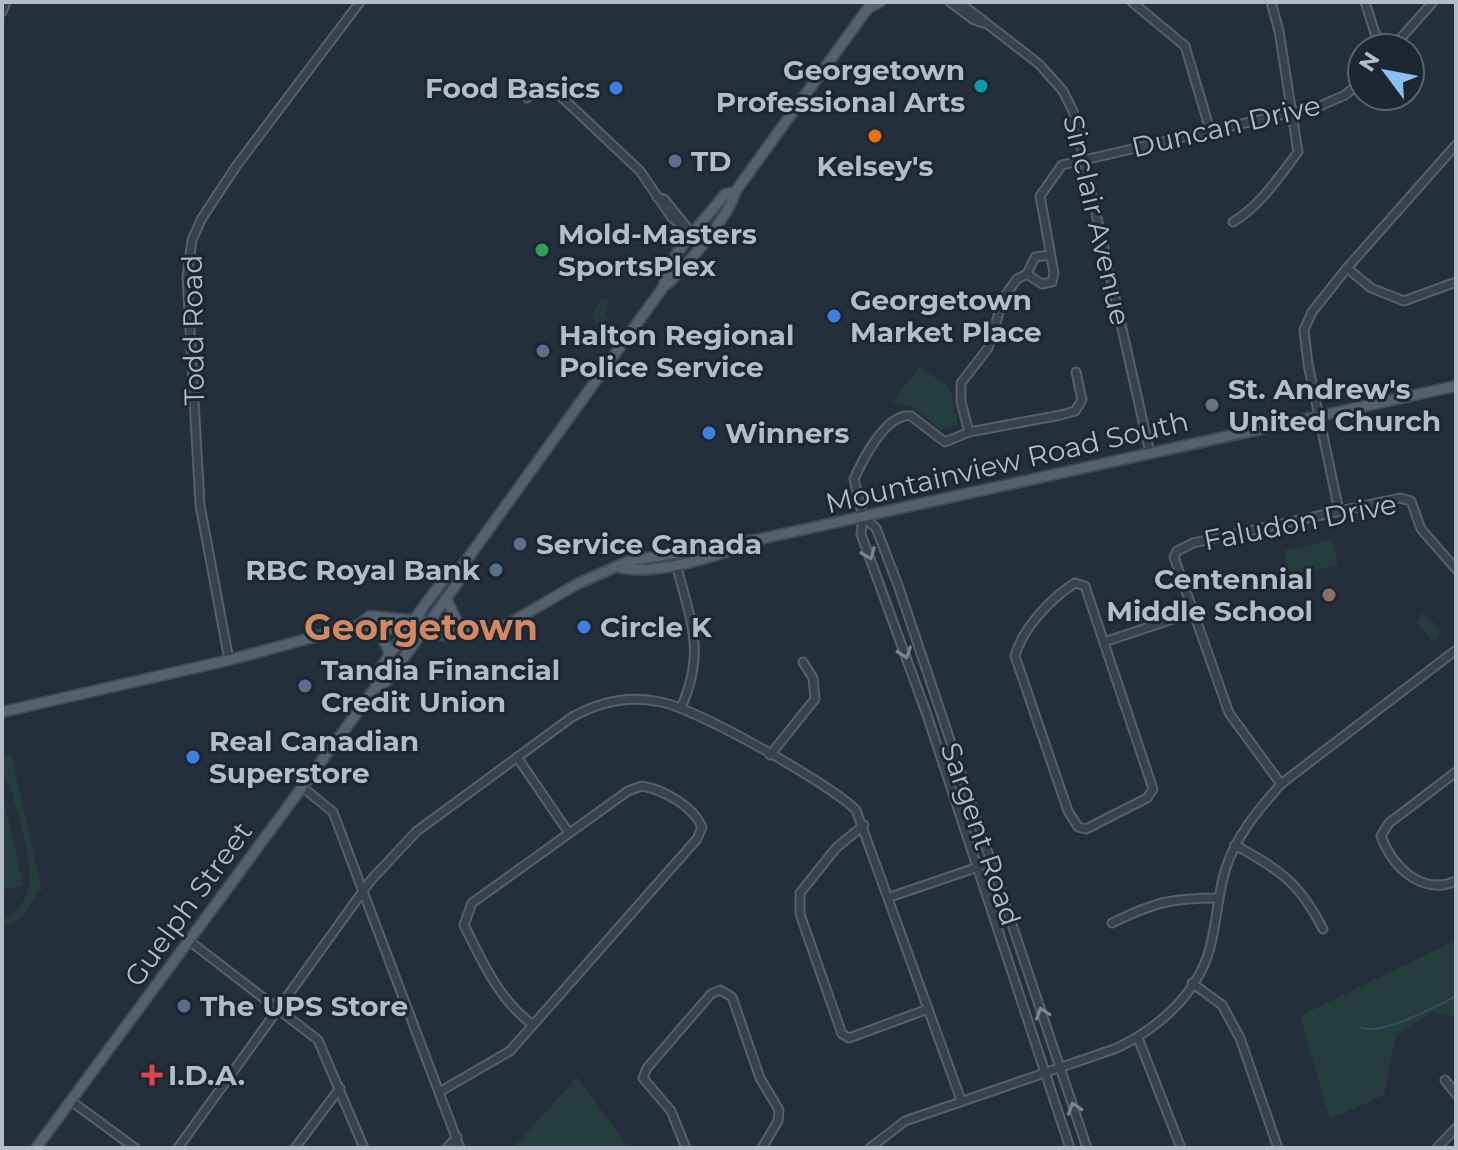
<svg xmlns="http://www.w3.org/2000/svg" width="1458" height="1150" font-family="Montserrat,sans-serif">
<rect width="100%" height="100%" fill="#23303c"/>
<g fill="#253d3d">
<polygon points="601,298 608,300 606,313 610,321 600,331 592,317"/>
<polygon points="919,367 950,388 958,425 940,430 913,407 892,402"/>
<polygon points="1332,540 1338,565 1290,576 1284,551"/>
<polygon points="1421,614 1425,614 1442,631 1436,640 1432,640 1416,622"/>
<path d="M 11,753 L 42,891 L 38,891 L 24,916 L 2,928 L 2,919 C 53,899 19,825 10,786 L 2,773 L 2,755 Z"/>
<polygon points="2,789 23,885 2,890"/>
<polygon points="1456,940 1456,1017 1432,1012 1395,1037 1384,1095 1330,1119 1300,1016"/>
<polygon points="577,1077 629,1148 513,1148"/>
</g>
<g fill="none" stroke-linecap="round" stroke-linejoin="round">
<path stroke="#374e63" stroke-width="2" d="M 1360,1027 C 1378,1038 1437,1006 1456,996"/>
<defs>
<g id="minor">
<polyline points="950,2 974,20 983,23"/>
<polyline points="959,2 1039,64 1063,91 1073,111 1150,453"/>
<polyline points="1132,2 1185,46 1210,130"/>
<polyline points="1365,2 1375,33 1387,48"/>
<polyline points="2,12 6,2"/>
<polyline points="1392,48 1433,2"/>
<polyline points="527,98 538,88 553,89 640,171 672,218 703,241"/>
<polyline points="657,197 664,199 693,235"/>
<path d="M 1233,222 C 1260,206 1279,177 1298,152 L 1279,31 L 1271,2"/>
<polyline points="1347,268 1371,288 1404,301 1456,282"/>
<polyline points="1027,274 1042,284 1052,282 1054,273 1040,196 1062,165 1320,106 1345,95 1362,81"/>
<polyline points="969,432 961,402 961,383 988,348 1004,297 1017,279 1027,274 1035,257 1049,255"/>
<polyline points="1339,511 1308,364 1304,330 1312,312 1347,268 1456,145"/>
<polyline points="863,517 876,528 898,585 1087,1148"/>
<path d="M 676,564 C 691,622 706,651 681,708"/>
<path d="M 1075,583 L 1085,586 L 1153,789 L 1147,798 L 1086,829 L 1078,827 L 1068,811 L 1015,656 C 1022,629 1051,598 1075,583 Z"/>
<polyline points="1104,642 1194,612"/>
<polyline points="229,660 200,505 187,277 192,240 202,218 237,165 360,2"/>
<polyline points="770,755 815,699 813,678 803,662"/>
<polyline points="517,757 569,833"/>
<path d="M 1456,772 L 1389,823 L 1381,836 C 1392,866 1421,896 1456,881"/>
<polyline points="1281,784 1229,713 1174,557 1177,551 1193,543 1400,498 1411,501 1421,529 1456,569"/>
<polyline points="302,787 333,812 460,1148"/>
<polyline points="864,825 836,848 800,893 800,914 842,1034 849,1038 928,1009"/>
<path d="M 1235,845 C 1280,870 1299,882 1323,929"/>
<polyline points="890,897 990,863"/>
<path d="M 1112,923 C 1155,902 1172,898 1219,898"/>
<polyline points="188,940 318,1040 364,1148"/>
<polyline points="1192,983 1222,1005 1240,1038 1278,1148"/>
<polyline points="1138,1038 1181,1148"/>
<polyline points="1445,1080 1456,1094"/>
<path d="M 441,1091 L 510,1051 L 697,839 L 702,827 C 693,806 664,790 642,786 L 628,791 L 472,903 L 464,925 C 482,961 499,1000 532,1024"/>
<polyline points="71,1101 135,1148"/>
<path d="M 178,1148 L 371,880 L 417,831 L 572,717 C 599,702 630,695 661,702 C 699,710 827,782 856,810 L 961,1100"/>
<polyline points="295,1148 340,1088"/>
<polyline points="447,1148 457,1137"/>
<polyline points="686,1148 671,1111 643,1078 647,1068 711,994 720,990 732,997 760,1078 779,1110 778,1121 762,1148"/>
<path d="M 870,1148 L 905,1121 L 1117,1048 C 1154,1030 1190,1001 1206,960 C 1217,932 1216,900 1225,871 C 1235,837 1258,810 1281,784 L 1456,650"/>
<path d="M 1070,1148 L 927,715 L 861,534 L 863,517 L 854,479 C 863,459 886,413 911,416 L 945,442 L 969,432 L 1061,415 L 1075,411 L 1082,400 L 1076,372"/>
<polyline points="1437,1148 1456,1128"/>
</g>
<g id="major">
<path d="M 664,286 C 667,254 706,220 725,194 L 735,192"/>
<path d="M 621,568 C 656,575 716,557 749,543"/>
<polyline points="446,598 460,628"/>
<polyline points="359,625 451,636 456,630 503,627 577,584 629,561 756,540 1456,386"/>
<polyline points="379,628 390,655"/>
<polyline points="376,687 379,670 424,606 447,575 458,572"/>
<polyline points="2,712 229,660 359,625 370,616 452,624 456,630"/>
<path d="M 36,1148 L 376,687 L 388,680 L 458,582 L 458,572 L 664,286 C 680,276 733,210 735,192 L 868,8 L 880,2"/>
</g>
</defs>
<use href="#minor" stroke="#55606a" stroke-width="11"/>
<use href="#major" stroke="#404b55" stroke-width="13"/>
<use href="#minor" stroke="#37424c" stroke-width="7"/>
<use href="#major" stroke="#55616c" stroke-width="9"/>
</g>
<defs><path id="oneway-chevron" d="M-2-3.5L2.5 0L-2 3.5" fill="none" stroke-width="1.6" stroke-linecap="round" stroke-linejoin="round" transform="scale(2)"/></defs>
<g stroke="#7b8690">
<use href="#oneway-chevron" transform="translate(869 554) rotate(69)"/>
<use href="#oneway-chevron" transform="translate(905 653) rotate(71)"/>
<use href="#oneway-chevron" transform="translate(1042 1013) rotate(-109)"/>
<use href="#oneway-chevron" transform="translate(1074 1108) rotate(-108)"/>
</g>
<circle fill="#0f9aa8" stroke="#1c2731" stroke-width="3" cx="981" cy="86" r="8"/>
<g fill="#3f7fe0" stroke="#1c2731" stroke-width="3">
<circle cx="616" cy="88" r="8"/>
<circle cx="834" cy="316" r="8"/>
<circle cx="709" cy="433" r="8"/>
<circle cx="584" cy="627" r="8"/>
<circle cx="193" cy="757" r="8"/>
</g>
<circle fill="#e8710a" stroke="#1c2731" stroke-width="3" cx="875" cy="136" r="8"/>
<g fill="#5c6f8a" stroke="#1c2731" stroke-width="3">
<circle cx="675" cy="161" r="8"/>
<circle cx="543" cy="351" r="8"/>
<circle cx="520" cy="544" r="8"/>
<circle cx="496" cy="570" r="8"/>
<circle cx="305" cy="686" r="8"/>
<circle cx="184" cy="1006" r="8"/>
</g>
<circle fill="#2e9e5b" stroke="#1c2731" stroke-width="3" cx="542" cy="250" r="8"/>
<circle fill="#6b7280" stroke="#1c2731" stroke-width="3" cx="1212" cy="405" r="8"/>
<circle fill="#8d6e63" stroke="#1c2731" stroke-width="3" cx="1329" cy="595" r="8"/>
<path fill="#e0444e" stroke="#1c2731" stroke-width="3" d="M148 1063h8v8h8v8h-8v8h-8v-8h-8v-8h8z"/>
<g text-anchor="middle" stroke-width="6" stroke-linejoin="round" paint-order="stroke">
<g font-size="28" font-weight="bold" fill="#b3bdc8" stroke="#1c2731" text-anchor="start">
<text x="965" y="80" text-anchor="end">Georgetown<tspan x="965" dy="32">Professional Arts</tspan></text>
<text x="600" y="98" text-anchor="end">Food Basics</text>
<text x="691" y="171">TD</text>
<text x="875" y="176" text-anchor="middle">Kelsey's</text>
<text x="558" y="244">Mold-Masters<tspan x="558" dy="32">SportsPlex</tspan></text>
<text x="850" y="310">Georgetown<tspan x="850" dy="32">Market Place</tspan></text>
<text x="559" y="345">Halton Regional<tspan x="559" dy="32">Police Service</tspan></text>
<text x="1228" y="399">St. Andrew's<tspan x="1228" dy="32">United Church</tspan></text>
<text x="725" y="443">Winners</text>
<text x="536" y="554">Service Canada</text>
<text x="480" y="580" text-anchor="end">RBC Royal Bank</text>
<text x="1313" y="589" text-anchor="end">Centennial<tspan x="1313" dy="32">Middle School</tspan></text>
<text x="600" y="637">Circle K</text>
<text x="321" y="680">Tandia Financial<tspan x="321" dy="32">Credit Union</tspan></text>
<text x="209" y="751">Real Canadian<tspan x="209" dy="32">Superstore</tspan></text>
<text x="200" y="1016">The UPS Store</text>
<text x="168" y="1085">I.D.A.</text>
</g>
<g font-size="28" fill="#b3bdc8" stroke="#1c2731">
<text transform="translate(1226 126) rotate(-13)" y="10">Duncan Drive</text>
<text transform="translate(1097 220) rotate(77)" y="10">Sinclair Avenue</text>
<text transform="translate(193 330) rotate(-91)" y="10">Todd Road</text>
<text transform="translate(1007 462) rotate(-13)" y="10">Mountainview Road South</text>
<text transform="translate(1300 522) rotate(-11)" y="10">Faludon Drive</text>
<text transform="translate(981 834) rotate(71)" y="10">Sargent Road</text>
<text transform="translate(188 904) rotate(-54)" y="10">Guelph Street</text>
</g>
<g font-size="36" font-weight="bold" fill="#d38862" stroke="#1c2731">
<text x="421" y="640">Georgetown</text>
</g>
</g>
<rect width="1458" height="1150" fill="none" stroke="#b3bdc8" stroke-width="8"/>
<g transform="translate(1386 72) rotate(302)"><circle r="38" fill="#1c2731" stroke="#58636d" stroke-width="2"/>
<path d="M0-6L14 30L0 20L-14 30Z" fill="#89bef7"/>
<text y="-12" font-size="22" font-weight="bold" text-anchor="middle" fill="#b3bdc8">N</text>
</g>
</svg>
